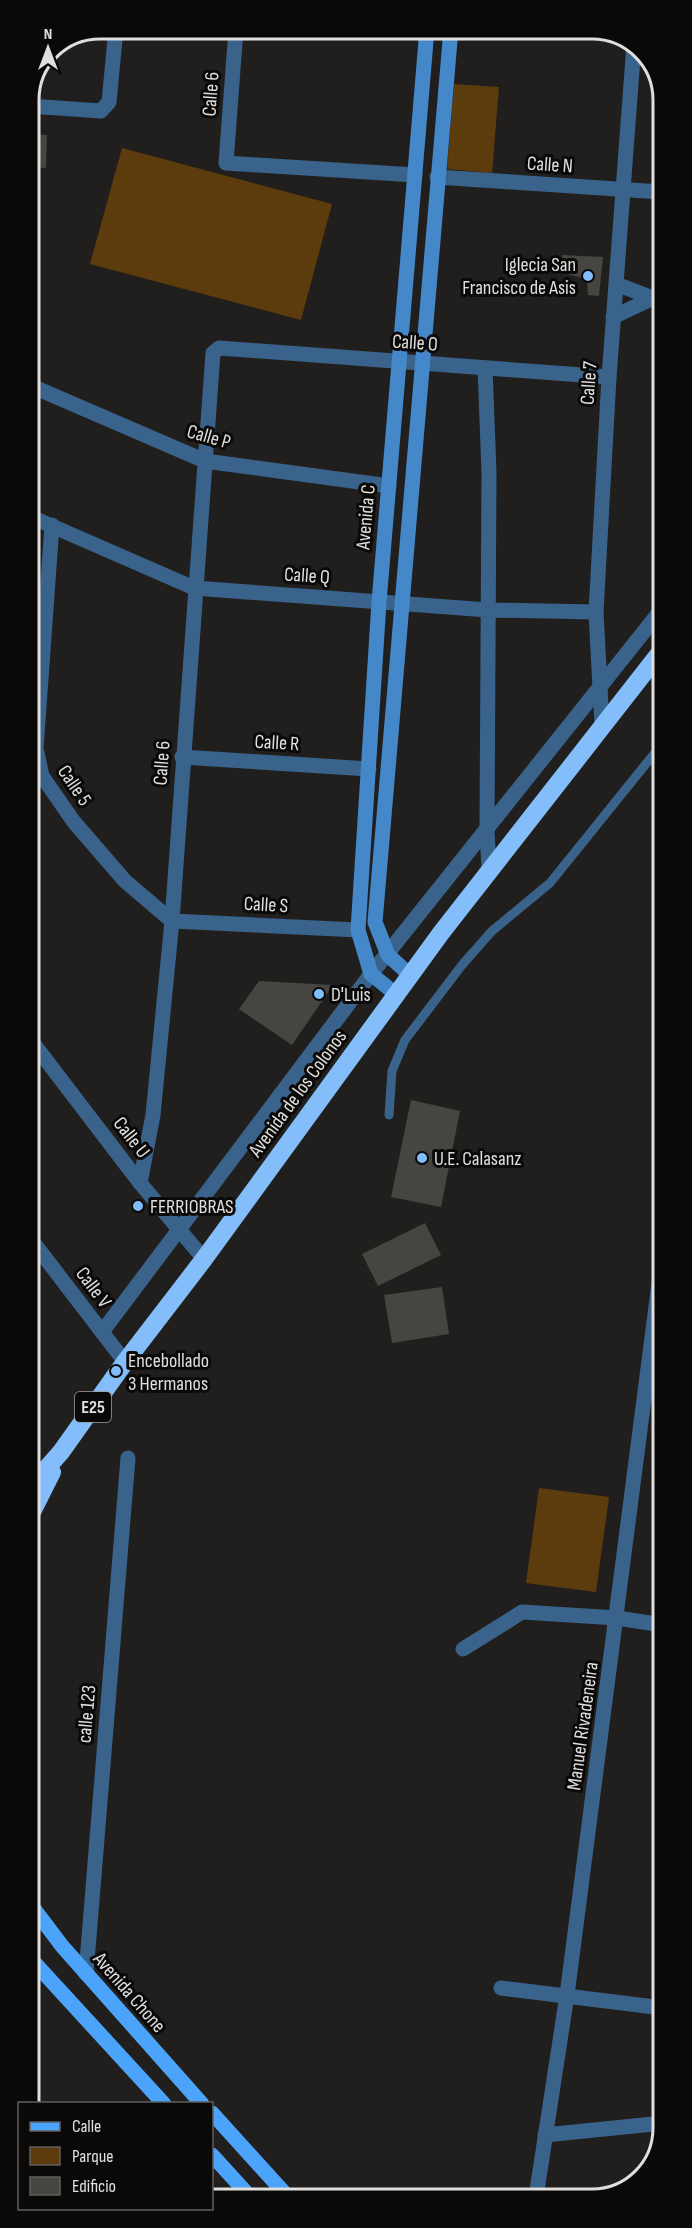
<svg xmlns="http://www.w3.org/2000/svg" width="692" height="2228" font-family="'Sofia Sans Condensed',sans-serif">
<rect width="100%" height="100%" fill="#211f1d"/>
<g fill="#5c3c0d">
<polygon points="454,84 499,87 492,173 447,169"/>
<polygon points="122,148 332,204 301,320 90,264"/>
<polygon points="539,1488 609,1497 596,1592 526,1583"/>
</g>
<g fill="#474542">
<polygon points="29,134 47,135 46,168 29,167"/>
<polygon points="562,255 603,257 599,296 588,295 587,279 563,273"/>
<polygon points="259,981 333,985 292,1045 239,1009"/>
<polygon points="411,1100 460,1111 441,1207 391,1197"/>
<polygon points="425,1223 441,1255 378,1286 362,1254"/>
<polygon points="442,1287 449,1334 392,1343 384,1295"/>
</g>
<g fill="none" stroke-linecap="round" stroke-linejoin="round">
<polyline stroke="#3a638b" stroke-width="9" points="389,1115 392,1071 405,1040 462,965 492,931 550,883 662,744"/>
<g stroke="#3a638b" stroke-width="15">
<polyline points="236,29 226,163 415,175"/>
<polyline points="371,29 427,33"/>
<polyline points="29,106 101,111 109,102 116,29"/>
<polyline points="437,177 661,192"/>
<polyline points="616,284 653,298"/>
<polyline points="613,317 653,298 661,299"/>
<polyline points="485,368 489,472 487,829 489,870"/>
<polyline points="29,385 205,461 389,486"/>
<polyline points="29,516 194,588 488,610 596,612"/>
<polyline points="52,525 36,748 42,776 74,822 125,881 172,921 358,930"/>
<polyline points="602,725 596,612 609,377 634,44"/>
<polyline points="182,757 369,769"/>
<polyline points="30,1039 140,1183 204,1259"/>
<polyline points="140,1183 153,1115 172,921 213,353 219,348 609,377"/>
<polyline points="30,1238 125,1362"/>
<polyline points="102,1332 371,974 662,609"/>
<polyline points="463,1649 522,1612 617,1618 663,1625"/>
<polyline points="86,1974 128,1458"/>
<polyline points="501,1988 663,2008"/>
<polyline points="545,2135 663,2123"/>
<polyline points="536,2197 567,1995 662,1260"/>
</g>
<g stroke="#4488c9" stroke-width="15">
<polyline points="411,976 388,955 375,922 451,29"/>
<polyline points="397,995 371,974 358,930 379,602 427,29"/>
</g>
<g stroke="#4ba4fa" stroke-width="15">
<polyline points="31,1905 62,1946 202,2104"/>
<polyline points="31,1959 164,2104"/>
<polyline points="212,2113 289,2198"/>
<polyline points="212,2155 252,2199"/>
</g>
<g stroke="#83befb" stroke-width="18">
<polyline points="30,1487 61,1452 125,1362 204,1259 441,933 662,650"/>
<polyline points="30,1516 52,1472"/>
</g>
</g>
<g fill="#81bdfa" stroke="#0a0908" stroke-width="2">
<circle cx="588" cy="276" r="6"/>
<circle cx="319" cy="994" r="6"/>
<circle cx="422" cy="1158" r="6"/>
<circle cx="138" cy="1206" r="6"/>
<circle cx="116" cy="1371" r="6"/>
</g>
<g text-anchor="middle" stroke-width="6" stroke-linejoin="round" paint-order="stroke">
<rect fill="#0a0908" stroke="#a09f9e" stroke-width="1.5" x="75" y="1392" width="36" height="30" rx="4.5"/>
<g font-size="18" font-weight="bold" fill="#e1dfde">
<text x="93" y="1413">E25</text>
</g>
<g font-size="20" fill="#e1dfde" stroke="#0a0908">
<text transform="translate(210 94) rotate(-86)" y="7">Calle 6</text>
<text transform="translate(550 164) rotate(4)" y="7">Calle N</text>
<text transform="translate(415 342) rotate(4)" y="7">Calle O</text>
<text transform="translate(588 383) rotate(-86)" y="7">Calle 7</text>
<text transform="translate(209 436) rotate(16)" y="7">Calle P</text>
<text transform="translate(365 517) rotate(-85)" y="7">Avenida C</text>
<text transform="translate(307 575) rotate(4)" y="7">Calle Q</text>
<text transform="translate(277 742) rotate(3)" y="7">Calle R</text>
<text transform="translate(161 763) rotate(-86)" y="7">Calle 6</text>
<text transform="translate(75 785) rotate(56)" y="7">Calle 5</text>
<text transform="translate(266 904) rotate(3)" y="7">Calle S</text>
<text transform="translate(297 1093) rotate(-54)" y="7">Avenida de los Colonos</text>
<text transform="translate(132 1137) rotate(52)" y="7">Calle U</text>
<text transform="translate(94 1287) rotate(53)" y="7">Calle V</text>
<text transform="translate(86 1714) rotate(-85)" y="7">calle 123</text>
<text transform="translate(582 1726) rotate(-82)" y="7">Manuel Rivadeneira</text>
<text transform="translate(130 1992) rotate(49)" y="7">Avenida Chone</text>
</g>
<g font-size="20" fill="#e1dfde" stroke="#0a0908" text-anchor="start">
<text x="576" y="271" text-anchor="end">Iglecia San<tspan x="576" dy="23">Francisco de Asis</tspan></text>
<text x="331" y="1001">D'Luis</text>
<text x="434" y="1165">U.E. Calasanz</text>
<text x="150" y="1213">FERRIOBRAS</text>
<text x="128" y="1367">Encebollado<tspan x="128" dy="23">3 Hermanos</tspan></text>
</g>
</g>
<path d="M0 0H692V2228H0ZM100 39H592A61 61 0 0 1 653 100V2128A61 61 0 0 1 592 2189H100A61 61 0 0 1 39 2128V100A61 61 0 0 1 100 39Z" fill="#0a0908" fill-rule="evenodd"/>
<path fill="none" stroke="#e1dfde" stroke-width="3" d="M100 39H592A61 61 0 0 1 653 100V2128A61 61 0 0 1 592 2189H100A61 61 0 0 1 39 2128V100A61 61 0 0 1 100 39Z"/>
<rect x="18" y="2102" width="195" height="108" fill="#0a0908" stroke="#605f5e" stroke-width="1.5"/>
<rect x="30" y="2122" width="30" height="9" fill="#4ba4fa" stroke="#605f5e" stroke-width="1.5"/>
<text x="72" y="2132" font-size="18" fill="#e1dfde">Calle</text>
<rect x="30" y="2147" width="30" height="18" fill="#5c3c0d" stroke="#605f5e" stroke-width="1.5"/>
<text x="72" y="2162" font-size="18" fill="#e1dfde">Parque</text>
<rect x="30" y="2177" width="30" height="18" fill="#474542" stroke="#605f5e" stroke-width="1.5"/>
<text x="72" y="2192" font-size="18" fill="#e1dfde">Edificio</text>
<g transform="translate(48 48)" stroke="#0a0908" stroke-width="4.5" paint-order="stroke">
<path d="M0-4.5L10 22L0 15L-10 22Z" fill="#e1dfde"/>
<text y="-9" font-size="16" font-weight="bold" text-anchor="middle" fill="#e1dfde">N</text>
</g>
</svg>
